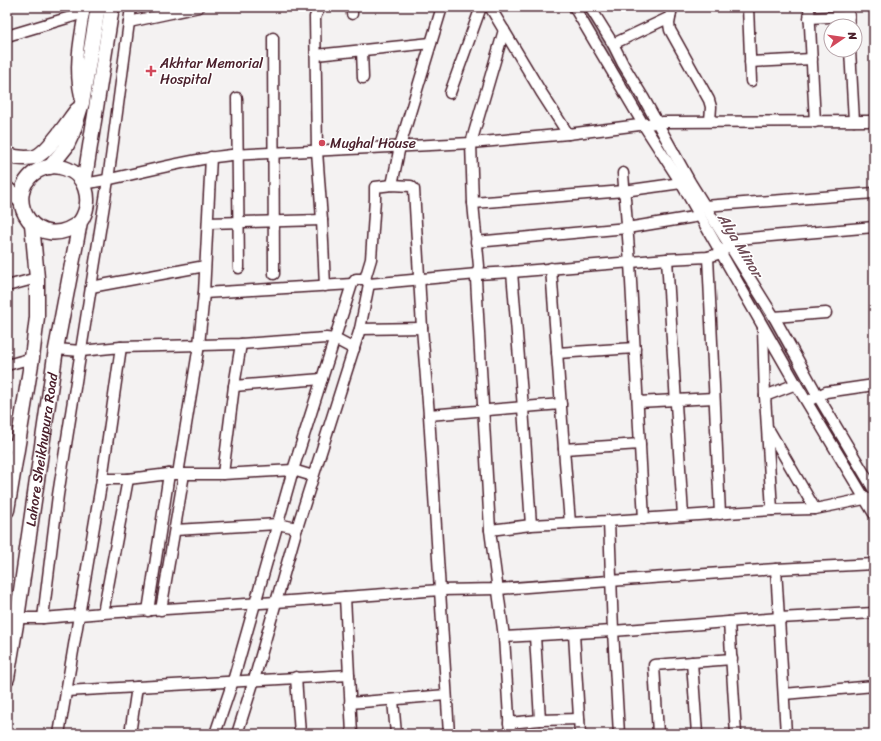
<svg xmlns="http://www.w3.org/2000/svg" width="881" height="741" font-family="Sriracha,sans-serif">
<rect width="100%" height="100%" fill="#f4f2f2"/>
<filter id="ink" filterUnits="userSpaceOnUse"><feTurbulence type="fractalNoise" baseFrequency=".025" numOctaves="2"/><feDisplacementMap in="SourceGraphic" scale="8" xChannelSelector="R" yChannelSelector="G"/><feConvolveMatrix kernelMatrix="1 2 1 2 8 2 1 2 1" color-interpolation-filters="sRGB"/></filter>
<g filter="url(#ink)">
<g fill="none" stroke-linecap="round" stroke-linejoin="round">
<g stroke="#baa9ae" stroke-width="8">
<polyline points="582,7 664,145"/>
<polyline points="724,246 802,377"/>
</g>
<defs>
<g id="minor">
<polyline points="320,7 315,17 317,151 322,220 325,286"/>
<polyline points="352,7 352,14"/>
<polyline points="490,7 541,92 568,134"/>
<polyline points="574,7 643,124 681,183 796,384 874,514"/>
<polyline points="590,7 613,44 623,64 643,97 690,182 774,317 818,396 874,490"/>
<polyline points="672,7 669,24 670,30 709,100 711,107 710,121"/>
<polyline points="748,7 751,81"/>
<polyline points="809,7 815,122"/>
<polyline points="848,7 849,26"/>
<polyline points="809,18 849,16"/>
<polyline points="129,22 199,7"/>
<polyline points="504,30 471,143 473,203 479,266 476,279 490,530 504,637 510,734"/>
<polyline points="7,36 84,13"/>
<polyline points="273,38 274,274"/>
<polyline points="613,44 670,17"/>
<polyline points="362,50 363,78"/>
<polyline points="850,50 854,121"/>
<polyline points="316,55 431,43"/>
<polyline points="750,62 812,59"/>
<polyline points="450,93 481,7"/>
<path d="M 80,96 C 73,67 80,36 85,7"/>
<polyline points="237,98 239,268"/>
<polyline points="623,173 630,263 644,519"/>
<path d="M 84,184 C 133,176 181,160 231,155 L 471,143 L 568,134 L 663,122 L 871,121"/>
<polyline points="392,185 400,146 442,7"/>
<polyline points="473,203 624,191 681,183"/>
<polyline points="705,206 874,193"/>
<polyline points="208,223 322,220"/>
<polyline points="476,242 627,228 700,216"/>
<polyline points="708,257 720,514"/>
<polyline points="667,259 683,516"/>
<polyline points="551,268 564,449 570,523"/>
<polyline points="512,272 523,408 531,525"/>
<polyline points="365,279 371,259 375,199 375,187 392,185 411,186 414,189 422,328 429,415 449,734"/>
<polyline points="369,284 477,274 512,272 667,259 708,257 721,253 734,240 738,239 874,227"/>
<polyline points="7,286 37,278"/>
<polyline points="91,287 205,266"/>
<polyline points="204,293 352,284"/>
<polyline points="774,317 826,313"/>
<polyline points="763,328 765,396 772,510"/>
<polyline points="360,329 422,328"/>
<polyline points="56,349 81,351 121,347 241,344 326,338 335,339 354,349"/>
<polyline points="557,353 635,348"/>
<polyline points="7,365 32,358"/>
<polyline points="234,386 322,379"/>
<polyline points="765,396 796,384"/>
<polyline points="812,399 826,392 874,385"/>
<polyline points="638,402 714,398"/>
<polyline points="429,415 561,404"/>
<polyline points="769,430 815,509"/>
<polyline points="7,446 18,443"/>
<polyline points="564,449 640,444"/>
<polyline points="178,474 199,345 204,293 211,157"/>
<polyline points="223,474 234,386 241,344"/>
<polyline points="102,479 128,479 169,474 223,474 293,470 313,476"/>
<polyline points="609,521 613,631 619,734"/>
<polyline points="175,530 277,524 297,528"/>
<polyline points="490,530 531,525 609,521 772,510 815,509 874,497"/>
<polyline points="776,569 786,734"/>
<polyline points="345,597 352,734"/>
<polyline points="161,610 184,474"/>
<polyline points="148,611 169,474"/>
<polyline points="103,613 128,479"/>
<polyline points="17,618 43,618 103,613 276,602 440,590 498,589 776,569 874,564"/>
<polyline points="43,618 58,495 108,180 131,7"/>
<polyline points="729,622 736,734"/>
<polyline points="574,634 580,734"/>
<polyline points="535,636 540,720"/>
<polyline points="504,637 613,631 779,618 874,613"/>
<polyline points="692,662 697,734"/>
<polyline points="296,677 300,734"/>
<polyline points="66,691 349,675"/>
<polyline points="784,694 874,686"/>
<polyline points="393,700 396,734"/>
<polyline points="350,703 446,695"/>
<polyline points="509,723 540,720 579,719"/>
<polyline points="59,734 102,479 121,347"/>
<polyline points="130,734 137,687"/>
<polyline points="215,734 233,681 293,470 352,284 356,279 365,279 369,284 360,329 297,528 254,680 237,734"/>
<polyline points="658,734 654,665 732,659"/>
</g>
<g id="highway">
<path d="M 7,155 C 17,158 25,159 35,157 C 48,153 68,121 77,110"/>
<polyline points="50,167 66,147 73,132 82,103 98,7"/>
<polyline points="84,184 112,7"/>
<polyline points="7,189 21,201"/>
<polyline points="7,510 32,358 37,317 37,278 32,224"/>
<path id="s1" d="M 7,678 L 17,618 L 56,349 L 80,222 C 94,202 87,172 60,167 C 51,165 42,168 34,173 C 1,199 38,256 80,222"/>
</g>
</defs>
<use href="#minor" stroke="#4a1f2b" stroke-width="13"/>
<use href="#highway" stroke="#4a1f2b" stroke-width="17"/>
<use href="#minor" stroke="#fff" stroke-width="10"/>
<use href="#highway" stroke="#fff" stroke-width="14"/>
</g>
</g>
<g fill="#d1495b" stroke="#fff" stroke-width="1.5">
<path d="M149 65h4v4h4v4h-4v4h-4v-4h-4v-4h4z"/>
<circle cx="322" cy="143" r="4"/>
</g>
<g text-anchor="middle" stroke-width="3" stroke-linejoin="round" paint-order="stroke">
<g font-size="14" fill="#4a1f2b" stroke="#fff" text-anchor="start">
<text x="160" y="68">Akhtar Memorial<tspan x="160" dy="16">Hospital</tspan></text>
<text x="330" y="148">Mughal House</text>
</g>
<g font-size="14" fill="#4a1f2b" stroke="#fff">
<text dy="5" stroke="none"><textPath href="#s1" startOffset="231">Lahore Sheikhupura Road</textPath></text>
</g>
<g font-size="15" font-style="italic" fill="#714f59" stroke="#fff">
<text transform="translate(740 245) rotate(59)" y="5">Alya Minor</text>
</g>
</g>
<rect width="881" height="741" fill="none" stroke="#fff" stroke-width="24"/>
<rect x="12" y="12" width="857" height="717" fill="none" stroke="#4a1f2b" stroke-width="1.5" filter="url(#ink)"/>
<g transform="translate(843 38) rotate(77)"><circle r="19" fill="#ffffff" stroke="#b7a5aa"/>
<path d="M0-3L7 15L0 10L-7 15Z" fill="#d1495b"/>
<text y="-6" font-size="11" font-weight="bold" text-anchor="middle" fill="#4a1f2b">N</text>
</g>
</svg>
